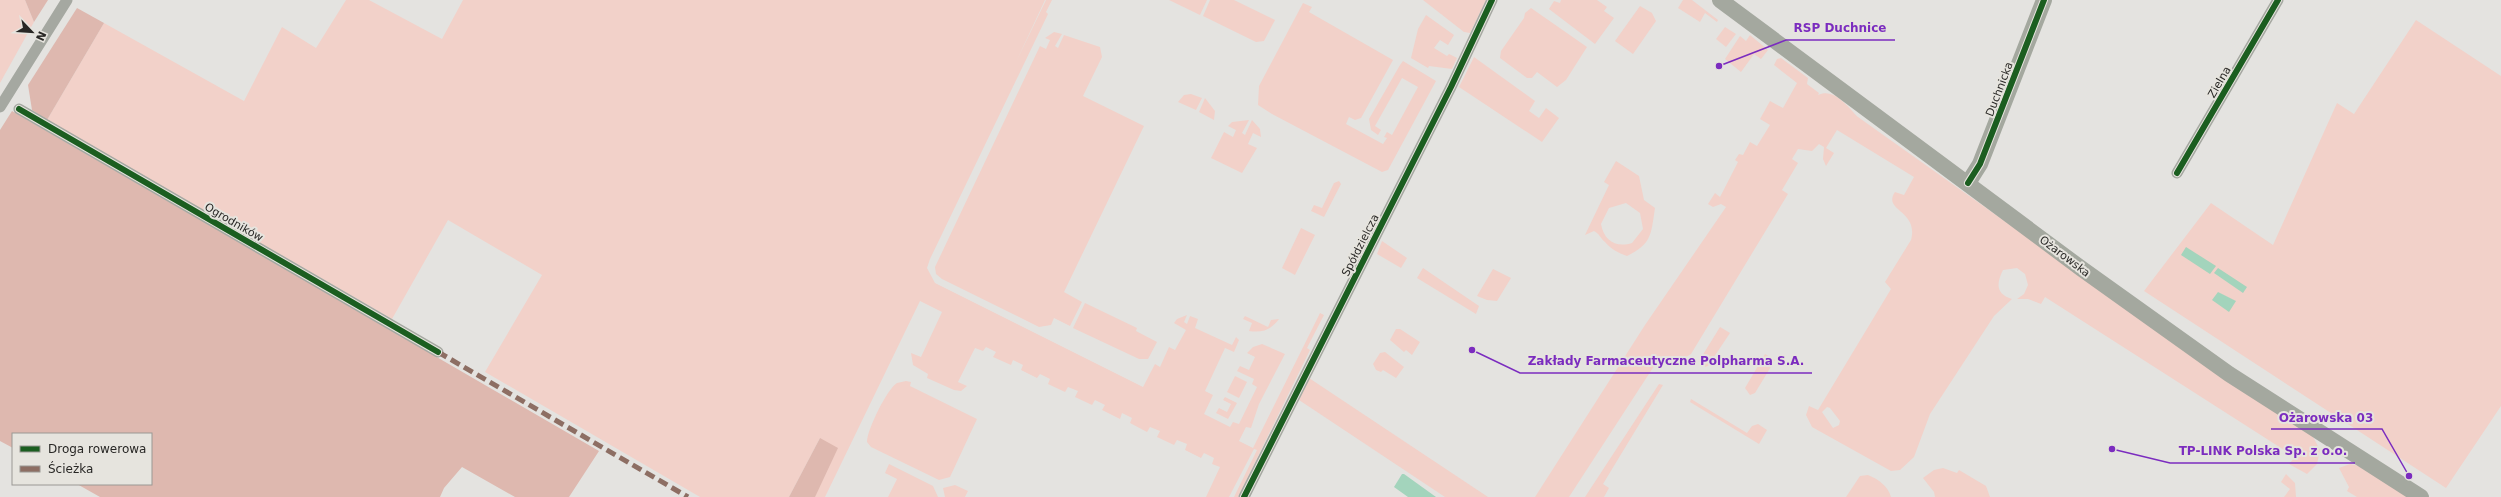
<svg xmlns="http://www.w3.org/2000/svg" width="2501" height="497" font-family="'DejaVu Sans',sans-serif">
<rect width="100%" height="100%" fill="#e4e3e0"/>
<g fill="#f2d1c9" fill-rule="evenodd">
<polygon points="0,0 25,0 34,22 0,83"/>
<polygon points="346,0 369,0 442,39 463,0 1045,0 1016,62 1046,0 1052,0 1046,12 1048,14 930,259 927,268 935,283 1143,387 1155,364 1160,367 1169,347 1175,350 1186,330 1174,323 1177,319 1187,315 1184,322 1187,324 1190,316 1198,319 1195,328 1232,345 1236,337 1239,340 1234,352 1225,348 1205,391 1213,395 1204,414 1230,427 1233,422 1239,424 1257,387 1252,384 1254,379 1237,371 1240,366 1249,370 1255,357 1247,353 1253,347 1262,344 1285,354 1259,404 1251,428 1246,427 1239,441 1253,448 1320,313 1324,315 1307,348 1310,350 1238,497 1234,497 1257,450 1254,449 1229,497 1206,497 1220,467 1212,464 1214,458 1204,453 1201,458 1185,450 1187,444 1177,440 1174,445 1157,437 1160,431 1150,427 1147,432 1130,423 1132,418 1122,413 1120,419 1102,410 1105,405 1095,400 1092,405 1075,397 1078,391 1068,387 1065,392 1048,384 1050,379 1040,374 1037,378 1021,370 1023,365 1013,360 1011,365 993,357 996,352 986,347 983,351 975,348 958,382 967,386 961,391 954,390 927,378 928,374 913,365 911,353 921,357 942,312 920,301 825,497 815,497 820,438 789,497 700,497 485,372 542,275 448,220 392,319 47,120 104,23 244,101 282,27 316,48"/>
<polygon points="1169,0 1207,0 1200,15"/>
<polygon points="1210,0 1234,0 1275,20 1264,41 1256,42 1203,16"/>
<polygon points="1423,0 1486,0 1470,33 1464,32"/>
<polygon points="1561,0 1597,0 1607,7 1604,11 1614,18 1595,44 1549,9 1554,1 1560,3"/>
<polygon points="1683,0 1692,0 1718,20 1717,22 1705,13 1700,22 1678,8"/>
<polygon points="1303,3 1312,7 1309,12 1393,60 1361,118 1355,120 1349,117 1346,124 1383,144 1387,138 1384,137 1387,132 1392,135 1418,87 1402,78 1375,126 1381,130 1378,135 1371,130 1369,119 1400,65 1403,61 1436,81 1388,170 1382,172 1272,114 1258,105 1259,86"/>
<polygon points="1640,6 1652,13 1656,21 1633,54 1615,41"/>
<polygon points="1531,8 1587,47 1566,80 1557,87 1537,72 1532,78 1527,78 1500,58 1501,51 1524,18 1525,13"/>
<polygon points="1426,15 1454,35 1448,45 1440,40 1434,48 1447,56 1449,54 1457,58 1452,69 1429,66 1428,68 1411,58 1418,29"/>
<polygon points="2416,20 2501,76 2501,406 2446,488 2144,291 2211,203 2273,245 2337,103 2354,114"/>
<polygon points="1725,27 1736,34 1726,47 1716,39"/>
<polygon points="1054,32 1062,34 1055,46 1058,48 1064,35 1100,47 1102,57 1083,96 1144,126 1064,292 1082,302 1070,326 1054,318 1051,325 1039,327 942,279 936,274 935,267 1040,46 1046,49 1050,40 1045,38"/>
<polygon points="1750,35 1768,50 1761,59 1754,54 1741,72 1725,59 1740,36 1746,41"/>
<polygon points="1474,57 1535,101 1529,111 1539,118 1546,108 1559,118 1542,142 1459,87"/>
<path d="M 1781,58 L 1808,78 L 1807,84 L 1819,93 L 1818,95 C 1834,87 1848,107 1858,117 L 2117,301 L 2311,433 L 2320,450 L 2317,464 L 2307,474 L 2289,464 L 2295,457 L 2045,297 L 2041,304 L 2028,299 L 2017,299 L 2024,294 L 2028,285 L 2025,274 L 2017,268 L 2003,270 C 1996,284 1996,294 2012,299 L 1994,316 L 1930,414 L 1914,457 L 1900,470 L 1891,471 L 1812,427 L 1806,415 L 1809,406 L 1818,410 L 1891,289 L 1885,282 L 1911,240 C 1919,210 1882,211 1895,192 L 1904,195 L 1914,177 L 1837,130 L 1826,148 L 1834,153 L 1826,166 L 1823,159 L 1824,147 L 1819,144 L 1812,151 L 1798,149 L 1792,159 L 1798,163 L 1782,190 L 1788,194 L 1691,354 L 1683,359 L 1667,356 L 1658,360 L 1569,497 L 1535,497 L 1645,325 L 1726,207 L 1721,204 L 1713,207 L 1708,204 L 1715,193 L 1720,197 L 1738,162 L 1735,160 L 1739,154 L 1743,155 L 1750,142 L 1757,146 L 1770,125 L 1760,119 L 1770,101 L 1783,108 L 1797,83 L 1774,65 L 1777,59 ZM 1827,407 L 1830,408 L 1840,421 L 1839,425 L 1833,428 L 1822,412 Z"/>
<polygon points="1191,94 1202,98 1196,110 1178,102 1184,95"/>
<polygon points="1205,98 1215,111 1214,120 1199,112"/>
<polygon points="1249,120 1242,133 1245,135 1252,120 1260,129 1261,137 1253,133 1248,144 1257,148 1242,173 1211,158 1224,132 1233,137 1236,130 1228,126 1232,122"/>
<path d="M 1616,161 L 1639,176 L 1644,200 L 1655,208 C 1651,234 1652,244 1627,256 C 1618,253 1611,249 1605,242 C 1600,238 1600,234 1594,231 L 1585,235 L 1609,185 L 1604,182 ZM 1626,203 L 1640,213 L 1643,229 L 1632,243 C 1616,248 1604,241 1601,224 L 1609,208 Z"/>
<polygon points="1339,181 1341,184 1324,217 1311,211 1314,205 1322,208 1334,183"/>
<polygon points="1301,228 1315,235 1295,275 1282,268"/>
<polygon points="1382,241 1407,258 1401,268 1377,254"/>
<polygon points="1423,268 1479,306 1476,314 1417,278"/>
<polygon points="1493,269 1511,278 1497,301 1487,300 1477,296"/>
<polygon points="1085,303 1137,328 1136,331 1157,342 1148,359 1139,359 1073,328"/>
<path d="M 1245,316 L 1268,327 L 1271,320 L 1279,319 C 1271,330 1262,333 1249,331 L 1252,323 L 1243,319 Z"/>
<polygon points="1720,327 1730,333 1708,366 1705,367 1699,361"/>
<polygon points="1396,329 1400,329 1420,342 1412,355 1406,350 1404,352 1390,340"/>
<polygon points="1385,352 1404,367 1396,378 1383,370 1381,372 1376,370 1373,364 1380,353"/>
<polygon points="1765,354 1775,360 1755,393 1750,395 1745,388"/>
<polygon points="1235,376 1247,382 1239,398 1227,392"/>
<polygon points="1309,378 1488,497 1445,497 1299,400"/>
<path d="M 906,381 L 911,382 L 910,386 L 977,419 L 950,477 L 939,480 L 871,447 L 867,442 C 867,430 887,389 897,383 C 900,382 903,382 906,381 Z"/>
<polygon points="1659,384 1663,385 1603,484 1609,488 1604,497 1585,497"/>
<polygon points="1225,397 1237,403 1228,419 1216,413 1219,408 1227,412 1231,404 1223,400"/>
<polygon points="1691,399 1747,433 1752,426 1758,424 1767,430 1759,444 1690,402"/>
<polygon points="889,464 933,486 938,497 888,497 897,479 885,473"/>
<polygon points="2350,464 2360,466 2409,497 2357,497 2347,491 2349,487 2339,468"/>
<polygon points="1943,468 1957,473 1959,470 1986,486 1990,497 1935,497 1934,492 1923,478 1934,470"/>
<polygon points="2286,474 2295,483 2296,497 2284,497 2290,489 2281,482"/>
<path d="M 1868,475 C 1878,479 1888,486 1891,497 L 1846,497 L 1860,476 Z"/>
<polygon points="955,485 968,491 965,497 945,497 943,488"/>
</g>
<g fill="#deb8af">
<polygon points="25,0 48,0 34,22"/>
<polygon points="77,8 104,23 47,120 32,110 28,85"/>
<polygon points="12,111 599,451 569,497 515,497 462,467 444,488 440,497 100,497 77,484 151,484 151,434 13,434 13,448 0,441 0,130"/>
<polygon points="820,438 838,448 815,497 789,497"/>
</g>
<g fill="#a3d4bc">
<polygon points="2186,247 2216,266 2210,274 2181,255"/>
<polygon points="2218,268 2247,287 2243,293 2214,273"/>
<polygon points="2218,292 2236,301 2229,312 2212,300"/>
<polygon points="1402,474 1404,474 1436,497 1408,497 1394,487"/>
</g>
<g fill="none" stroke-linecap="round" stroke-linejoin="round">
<g stroke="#a5a8a1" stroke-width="11">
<polyline points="0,107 67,0"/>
<polyline points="19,109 438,352"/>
<polyline points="2177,173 2278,0"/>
<polyline points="1244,497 1451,87 1492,0"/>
</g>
<g stroke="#a4a89f" stroke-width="16">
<polyline points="1720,0 2082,269 2229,374 2421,497"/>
<polyline points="1968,183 1980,164 2044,0"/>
</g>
<polyline stroke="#8d6e63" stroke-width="5" stroke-dasharray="10 5" stroke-linecap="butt" points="438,352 688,497"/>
<defs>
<g id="cycleway">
<polyline points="19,109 438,352"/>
<polyline points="2177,173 2278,0"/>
<polyline points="1968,183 1980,164 2044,0"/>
<polyline points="1244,497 1451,87 1492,0"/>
</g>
</defs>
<use href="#cycleway" stroke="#e6e4de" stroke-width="8"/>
<use href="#cycleway" stroke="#1b5e20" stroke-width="6"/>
</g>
<g text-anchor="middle" stroke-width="4" stroke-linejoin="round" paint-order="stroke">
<g font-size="11" fill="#282725" stroke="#e6e4de">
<text transform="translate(2219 82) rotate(-60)" y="4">Zielna</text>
<text transform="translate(1999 89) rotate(-69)" y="4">Duchnicka</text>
<text transform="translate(234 222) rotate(30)" y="4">Ogrodników</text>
<text transform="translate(1360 245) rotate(-63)" y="4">Spółdzielcza</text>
<text transform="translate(2065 256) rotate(37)" y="4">Ożarowska</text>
</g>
</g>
<path fill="none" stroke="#7b2cbf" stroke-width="1.5" d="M1719 66L1786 40H1895M1472 350L1520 373H1812M2409 476L2382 429H2271M2112 449L2170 463H2355"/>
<g fill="#7b2cbf" stroke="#e6e4de" stroke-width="1.5">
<circle cx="1719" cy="66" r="4"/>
<circle cx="1472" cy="350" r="4"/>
<circle cx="2409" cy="476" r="4"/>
<circle cx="2112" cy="449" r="4"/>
</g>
<g font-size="12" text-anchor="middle" font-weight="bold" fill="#7b2cbf" stroke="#e6e4de" stroke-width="4" stroke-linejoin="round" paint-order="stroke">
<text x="1840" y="32">RSP Duchnice</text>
<text x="1666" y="365">Zakłady Farmaceutyczne Polpharma S.A.</text>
<text x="2326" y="422">Ożarowska 03</text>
<text x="2263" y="455">TP-LINK Polska Sp. z o.o.</text>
</g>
<rect x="12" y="433" width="140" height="52" fill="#e6e4de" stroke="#9a9894"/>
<rect x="20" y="446" width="20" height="6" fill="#1b5e20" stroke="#9a9894"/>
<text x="48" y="453" font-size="12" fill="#282725">Droga rowerowa</text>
<rect x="20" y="466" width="20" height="6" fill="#8d6e63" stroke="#9a9894"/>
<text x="48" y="473" font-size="12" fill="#282725">Ścieżka</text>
<g transform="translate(32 32) rotate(115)" stroke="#e6e4de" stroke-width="3" paint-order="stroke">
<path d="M0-3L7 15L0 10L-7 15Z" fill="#282725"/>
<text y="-6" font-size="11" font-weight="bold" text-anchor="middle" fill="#282725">N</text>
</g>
</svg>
